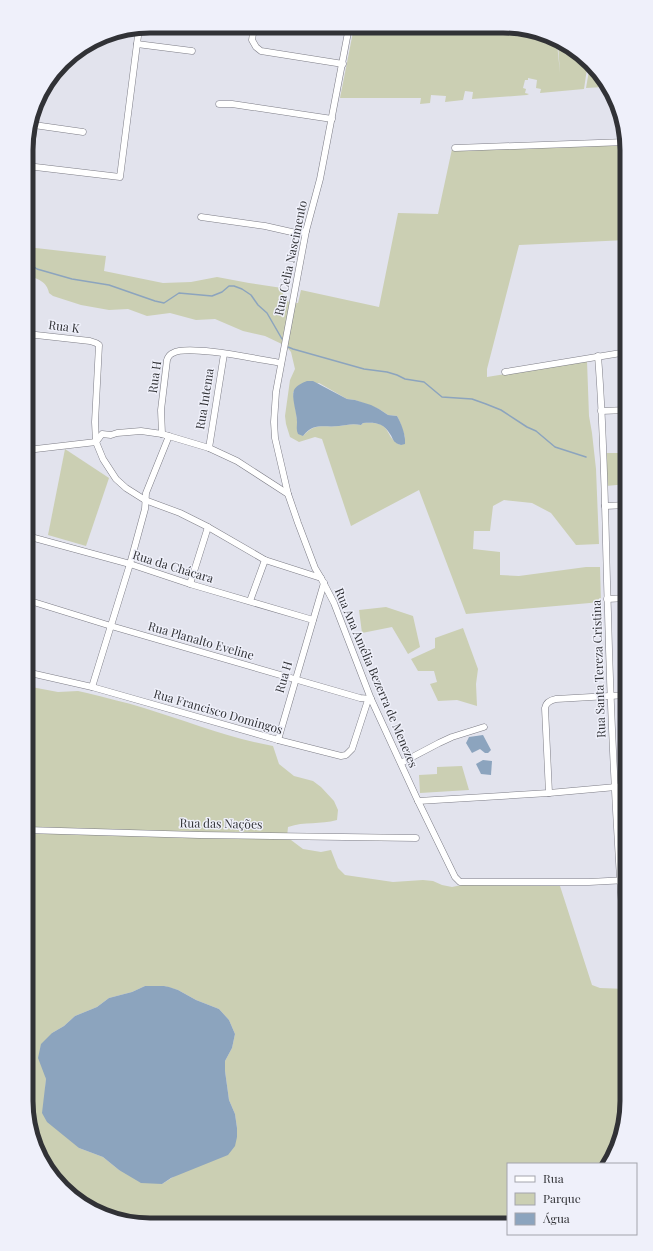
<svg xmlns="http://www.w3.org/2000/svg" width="653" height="1251" font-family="'Playfair Display',serif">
<rect width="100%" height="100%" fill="#e2e3ed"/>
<g fill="#cbcfb3" fill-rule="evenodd">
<polygon points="354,27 527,28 557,43 560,73 558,44 584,57 588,62 584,89 540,93 541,89 536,88 537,80 528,78 528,80 525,80 523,88 526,89 525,93 529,94 527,95 472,99 473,92 465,91 463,100 445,102 446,96 431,95 430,103 420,104 421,98 340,98"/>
<polygon points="590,65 604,87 586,88"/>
<path d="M 626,143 L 627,150 L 627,240 L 519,245 L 487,369 L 487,377 L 587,361 L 589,416 L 592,433 L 596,469 L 599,544 L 576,545 L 551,513 L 532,503 L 504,500 L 493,506 L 490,531 L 474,531 L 473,549 L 500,552 L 500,575 L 519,576 L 586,567 L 600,567 L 601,602 L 466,614 L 419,490 L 351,526 L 322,439 L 315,437 L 299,442 L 290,437 L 286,424 L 285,416 L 290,380 L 295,369 L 291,352 L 286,346 L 265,336 L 243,331 L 215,319 L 196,320 L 170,313 L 147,316 L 128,309 L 109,310 L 81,305 L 53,296 L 49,293 C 47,281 37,279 27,275 L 27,247 L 106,256 L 104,271 L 163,283 L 191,282 L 217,277 L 249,283 L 282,288 L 284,299 L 289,302 L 298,303 L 301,290 L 379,307 L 398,213 L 438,214 L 452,149 ZM 319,383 L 347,399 L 355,400 L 379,409 L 388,415 L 397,416 C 401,423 402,429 405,437 L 401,445 C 382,437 395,420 363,423 L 361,425 C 353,423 346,425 339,426 C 323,428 316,422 303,436 L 297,430 L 297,420 L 293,392 Z"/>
<polygon points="65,449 109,478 86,546 48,535"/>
<polygon points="606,453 627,453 626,464 622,467 625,474 627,484 606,486"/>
<polygon points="386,607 413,616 420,647 408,654 392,627 362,633 359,610"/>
<polygon points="463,628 478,669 476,684 477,706 457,700 438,701 430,684 437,682 434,671 418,671 411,659 435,648 435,638"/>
<path d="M 26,686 L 58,692 L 78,691 L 87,693 C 106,698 125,702 144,708 C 187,721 228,738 273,746 L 279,764 L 294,776 L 313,781 L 321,787 L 334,801 L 338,810 L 337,820 C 320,825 305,821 288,827 L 287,837 L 303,849 L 321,852 L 331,850 L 338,868 L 345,875 L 393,882 L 423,880 L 433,881 L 442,885 L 452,887 L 462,885 L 560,886 L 592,985 L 600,988 L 627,989 L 627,1109 L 618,1148 L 608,1164 L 508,1164 L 508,1224 L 503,1225 L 134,1224 L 96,1212 L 69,1194 L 33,1140 L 26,1101 ZM 145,986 L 164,986 L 178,990 L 196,1000 L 219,1009 L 229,1020 L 235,1034 L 232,1048 L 225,1061 L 225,1071 L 229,1100 L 235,1114 L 237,1128 L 237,1137 L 162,1184 L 119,1170 L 103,1157 L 79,1148 L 45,1093 L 46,1079 L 45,1073 L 52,1033 L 64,1026 L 75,1016 L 97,1007 L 109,998 L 132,992 Z"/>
<polygon points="462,766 469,790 420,793 419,775 437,774 437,767"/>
</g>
<g fill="#8ca4be">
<path d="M 307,381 L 313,381 L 347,399 L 355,400 L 371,405 L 379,409 L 388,415 L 397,416 C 401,423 406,435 405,444 L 401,445 C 399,444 397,444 395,442 C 393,441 392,436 390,434 C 384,423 375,422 363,423 L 361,425 C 353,423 346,425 339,426 C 324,428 314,422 303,436 L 298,434 C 296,430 297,426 297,422 C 297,413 291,397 294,390 C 297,385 302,383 307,381 Z"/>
<polygon points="483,735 491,750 488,753 485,753 480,749 472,753 466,743 469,737"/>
<polygon points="483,760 492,761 491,775 481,774 476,764"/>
<polygon points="145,986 164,986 169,987 178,990 196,1000 219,1009 229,1020 235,1034 232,1048 225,1061 225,1071 229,1100 235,1114 237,1128 237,1137 235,1146 228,1155 171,1178 162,1184 141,1183 119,1170 103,1157 79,1148 47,1122 42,1113 46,1079 38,1058 41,1044 52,1033 64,1026 75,1016 97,1007 109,998 132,992"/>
</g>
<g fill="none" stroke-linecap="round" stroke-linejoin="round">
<g stroke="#8ca4be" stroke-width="1.5">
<polyline points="27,262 37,269 72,279 109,285 155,301 164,303 179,293 212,296 222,292 229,286 234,286 242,289 251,295 258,305 267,313 282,339"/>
<polyline points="288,347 293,349 364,369 387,372 397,375 405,379 424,382 442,397 472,399 486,404 501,410 527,427 536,431 555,447 586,457"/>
</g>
<defs>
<g id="minor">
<polyline points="254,27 252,40 256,47 261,51 343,64"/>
<polyline points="137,44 192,51"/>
<polyline points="219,104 232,104 332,119"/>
<polyline points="34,125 83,132"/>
<polyline points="455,148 626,142"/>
<polyline points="27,166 120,177 139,28"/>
<polyline points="29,166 37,101"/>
<polyline points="201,217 265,226 296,233 306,231"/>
<polyline points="27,334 90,341 96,343 99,345 95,422 96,442 103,459 116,479 126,488 145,500 180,513 208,527 265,560 321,578 334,603 371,699 418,801 549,793 627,786"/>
<path d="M 598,356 C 605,442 605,528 608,613 C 611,736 618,858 627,980"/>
<polyline points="505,372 627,352"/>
<polyline points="601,411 627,410"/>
<path d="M 162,434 L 161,410 L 167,360 C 168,357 170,354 173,353 C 188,344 261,360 281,363"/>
<polyline points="96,442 102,434 111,435 117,433 141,431 162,434 209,448 237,461 288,494 298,523 315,568 321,578"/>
<polyline points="209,448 224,354"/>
<polyline points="27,450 96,442"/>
<polyline points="288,494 275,438 274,422 276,392 306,231 320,179 349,27"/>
<polyline points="605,506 627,505"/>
<polyline points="27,536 130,564 190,584 313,620"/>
<polyline points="190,584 208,527"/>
<polyline points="607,599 627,598"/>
<polyline points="27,600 111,626 360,698 371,699"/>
<polyline points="250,601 265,560"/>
<polyline points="26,672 92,687 278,740 341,756 346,755 352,749 368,700"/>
<polyline points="92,687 130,564 145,509 146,493 169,436"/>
<polyline points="278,740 324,583"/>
<polyline points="401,763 439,743 452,737 484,727"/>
<path d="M 549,793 L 545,708 C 546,702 551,700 556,699 L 627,695"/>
<polyline points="418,801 455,877 460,882 589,882 627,880"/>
<polyline points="26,830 199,835 416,838"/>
</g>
</defs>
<use href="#minor" stroke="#7d7d86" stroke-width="7"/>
<use href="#minor" stroke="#fff" stroke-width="6"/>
</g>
<g text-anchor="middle" stroke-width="3" stroke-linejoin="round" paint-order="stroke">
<g font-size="12" fill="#313236" stroke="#eff0fa">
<text transform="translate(291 258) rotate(-78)" y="4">Rua Celia Nascimento</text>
<text transform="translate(64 327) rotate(7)" y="4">Rua K</text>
<text transform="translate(155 377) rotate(-82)" y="4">Rua H</text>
<text transform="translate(205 399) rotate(-81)" y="4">Rua Intema</text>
<text transform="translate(173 567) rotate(17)" y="4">Rua da Chácara</text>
<text transform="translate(201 641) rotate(16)" y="4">Rua Planalto Eveline</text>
<text transform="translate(599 669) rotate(-92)" y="4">Rua Santa Tereza Cristina</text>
<text transform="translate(284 677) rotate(-74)" y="4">Rua H</text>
<text transform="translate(376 678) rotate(67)" y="4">Rua Ana Amélia Bezerra de Menezes</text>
<text transform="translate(218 712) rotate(16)" y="4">Rua Francisco Domingos</text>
<text transform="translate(221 824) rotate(1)" y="4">Rua das Nações</text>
</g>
</g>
<path d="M0 0H653V1251H0ZM150 33H503A117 117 0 0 1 620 150V1101A117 117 0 0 1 503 1218H150A117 117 0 0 1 33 1101V150A117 117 0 0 1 150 33Z" fill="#eff0fa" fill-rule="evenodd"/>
<path fill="none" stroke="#313236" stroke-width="5" d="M150 33H503A117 117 0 0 1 620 150V1101A117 117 0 0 1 503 1218H150A117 117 0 0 1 33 1101V150A117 117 0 0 1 150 33Z"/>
<rect x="507" y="1163" width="130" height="72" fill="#eff0fa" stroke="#a3a4ac"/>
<rect x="515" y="1176" width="20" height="6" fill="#ffffff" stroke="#a3a4ac"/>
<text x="543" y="1183" font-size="12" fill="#313236">Rua</text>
<rect x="515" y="1193" width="20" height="12" fill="#cbcfb3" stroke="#a3a4ac"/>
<text x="543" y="1203" font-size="12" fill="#313236">Parque</text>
<rect x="515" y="1213" width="20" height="12" fill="#8ca4be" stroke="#a3a4ac"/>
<text x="543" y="1223" font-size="12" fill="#313236">Água</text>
</svg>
